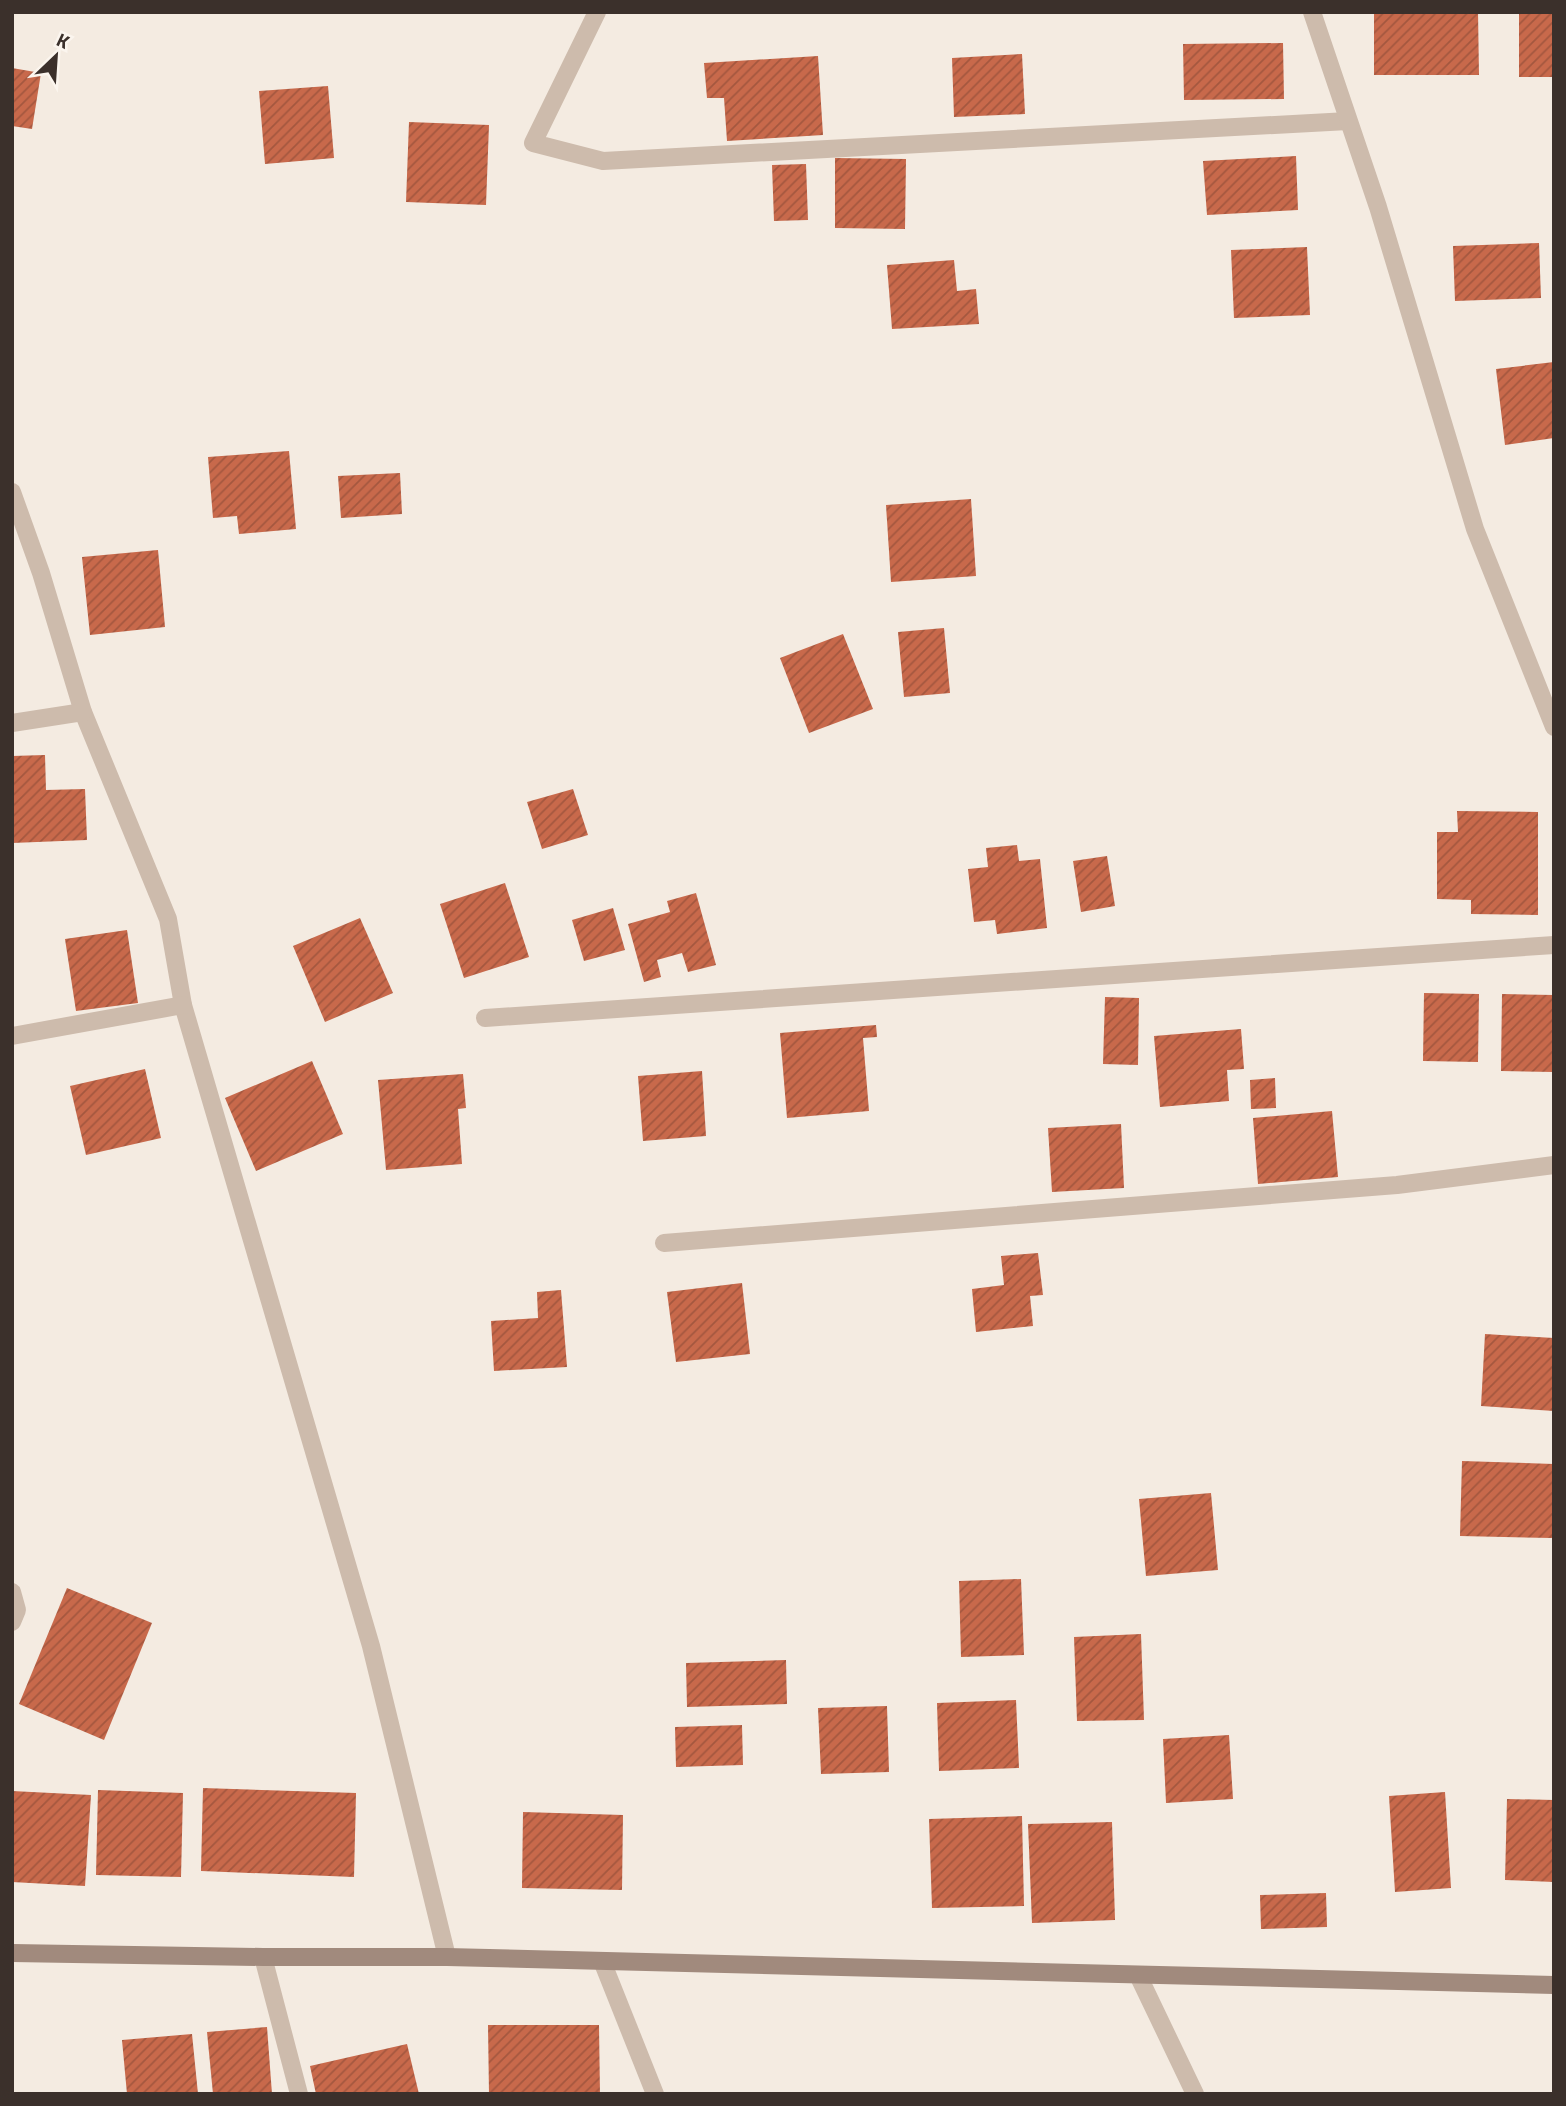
<svg xmlns="http://www.w3.org/2000/svg" width="1566" height="2106" font-family="'Titillium Web',sans-serif">
<defs>
<pattern id="building-hatch" width="6" height="6" patternUnits="userSpaceOnUse" patternTransform="scale(1.75)"><rect width="6" height="6" fill="#c8694b"/><path d="M-1 1l2-2M0 6l6-6M5 7l2-2" fill="none" stroke="#a4573f"/></pattern>
</defs>
<rect width="100%" height="100%" fill="#f4ebe1"/>
<g fill="url(#building-hatch)">
<polygon points="1374,12 1478,12 1479,75 1374,75"/>
<rect x="1519" y="12" width="35" height="65"/>
<polygon points="1283,43 1284,99 1184,100 1183,44"/>
<polygon points="1022,54 1025,114 954,117 952,58"/>
<polygon points="818,56 823,135 727,141 724,98 707,98 704,63"/>
<polygon points="12,68 41,73 32,129 12,126"/>
<polygon points="328,86 334,158 265,164 259,91"/>
<polygon points="409,122 489,125 486,205 406,202"/>
<polygon points="1296,156 1298,210 1207,215 1203,161"/>
<polygon points="835,158 906,159 905,229 835,228"/>
<polygon points="806,164 808,220 774,221 772,165"/>
<polygon points="1539,243 1541,298 1455,301 1453,246"/>
<polygon points="1307,247 1310,315 1234,318 1231,250"/>
<polygon points="954,260 957,291 976,289 979,324 892,329 887,265"/>
<polygon points="1554,362 1554,438 1505,445 1496,369"/>
<polygon points="289,451 296,529 239,534 237,516 213,518 208,457"/>
<polygon points="400,473 402,514 341,518 338,476"/>
<polygon points="971,499 976,576 891,582 886,505"/>
<polygon points="158,550 165,627 90,635 82,557"/>
<polygon points="944,628 950,693 904,697 898,632"/>
<polygon points="843,634 873,709 809,733 780,658"/>
<polygon points="45,755 46,790 85,789 87,840 12,843 12,756"/>
<polygon points="573,789 588,835 542,849 527,802"/>
<polygon points="1457,811 1538,812 1538,915 1471,914 1471,900 1437,899 1437,832 1458,832"/>
<polygon points="1017,845 1019,861 1040,859 1047,928 997,934 995,920 974,922 968,869 988,867 986,848"/>
<polygon points="1107,856 1115,906 1081,912 1073,861"/>
<polygon points="505,883 529,957 464,978 440,904"/>
<polygon points="696,893 716,965 688,972 682,953 657,960 661,977 644,982 628,924 670,912 667,901"/>
<polygon points="613,908 625,950 584,961 572,920"/>
<polygon points="360,918 393,993 325,1022 293,946"/>
<polygon points="127,930 138,1003 76,1011 65,939"/>
<polygon points="1424,993 1479,994 1478,1062 1423,1061"/>
<polygon points="1502,994 1554,995 1554,1072 1501,1071"/>
<polygon points="1105,997 1139,998 1138,1065 1103,1064"/>
<polygon points="876,1025 877,1037 863,1038 869,1111 787,1118 780,1033"/>
<polygon points="1241,1029 1244,1069 1227,1070 1229,1101 1160,1107 1154,1036"/>
<polygon points="312,1061 343,1134 256,1171 225,1098"/>
<polygon points="145,1069 161,1138 86,1155 70,1086"/>
<polygon points="702,1071 706,1136 643,1141 638,1076"/>
<polygon points="463,1074 466,1108 458,1109 462,1164 386,1170 378,1080"/>
<polygon points="1275,1078 1276,1108 1251,1109 1250,1080"/>
<polygon points="1332,1111 1338,1177 1258,1184 1253,1118"/>
<polygon points="1121,1124 1124,1188 1052,1192 1048,1128"/>
<polygon points="1038,1253 1043,1295 1030,1296 1033,1326 976,1332 972,1289 1004,1285 1001,1256"/>
<polygon points="742,1283 750,1354 676,1362 667,1292"/>
<polygon points="561,1290 567,1367 494,1371 491,1321 538,1318 537,1292"/>
<polygon points="1485,1334 1554,1338 1554,1411 1481,1406"/>
<polygon points="1462,1461 1554,1464 1552,1538 1460,1536"/>
<polygon points="1211,1493 1218,1570 1146,1576 1139,1499"/>
<polygon points="1021,1579 1024,1655 961,1657 959,1581"/>
<polygon points="67,1588 152,1623 104,1740 19,1704"/>
<polygon points="1141,1634 1144,1720 1077,1721 1074,1637"/>
<polygon points="786,1660 787,1704 687,1707 686,1663"/>
<polygon points="1016,1700 1019,1768 939,1771 937,1703"/>
<polygon points="887,1706 889,1772 821,1774 818,1708"/>
<polygon points="742,1725 743,1765 676,1767 675,1727"/>
<polygon points="1229,1735 1233,1799 1166,1803 1163,1739"/>
<polygon points="203,1788 356,1793 354,1877 201,1871"/>
<polygon points="98,1790 183,1793 181,1877 96,1875"/>
<polygon points="12,1791 91,1795 85,1886 12,1882"/>
<polygon points="1445,1792 1451,1888 1395,1892 1389,1796"/>
<polygon points="1507,1799 1554,1800 1554,1882 1505,1880"/>
<polygon points="523,1812 623,1815 622,1890 522,1888"/>
<polygon points="1022,1816 1024,1906 932,1908 929,1819"/>
<polygon points="1112,1822 1115,1920 1032,1923 1028,1824"/>
<polygon points="1326,1893 1327,1927 1261,1929 1260,1895"/>
<polygon points="488,2025 599,2025 600,2094 489,2094"/>
<polygon points="267,2027 272,2094 213,2094 207,2032"/>
<polygon points="192,2034 198,2094 127,2094 122,2040"/>
<polygon points="407,2044 419,2094 316,2094 310,2066"/>
</g>
<g fill="none" stroke-linecap="round" stroke-linejoin="round">
<g stroke="#cdbbac" stroke-width="18">
<polyline points="597,12 533,143 603,161 1348,121"/>
<polyline points="1312,12 1378,207 1475,529 1554,727"/>
<polyline points="12,492 41,573 83,712 168,919 183,1005 371,1646 447,1957"/>
<polyline points="12,723 83,712"/>
<polyline points="485,1018 1554,945"/>
<polyline points="12,1036 183,1005"/>
<polyline points="664,1243 1397,1185 1554,1165"/>
<polyline points="12,1592 17,1610 12,1622"/>
<polyline points="263,1957 299,2094"/>
<polyline points="602,1961 655,2094"/>
<polyline points="1138,1975 1195,2094"/>
</g>
<polyline stroke="#a18a7d" stroke-width="18" points="12,1953 263,1957 447,1957 1554,1985"/>
</g>
<rect width="1566" height="2106" fill="none" stroke="#3b302b" stroke-width="28"/>
<g transform="translate(56 56) rotate(25)" stroke="#fbf5ee" stroke-width="5" paint-order="stroke">
<path d="M0-5L12 26L0 18L-12 26Z" fill="#3b302b"/>
<text y="-10" font-size="19" font-weight="bold" text-anchor="middle" fill="#3b302b">K</text>
</g>
</svg>
